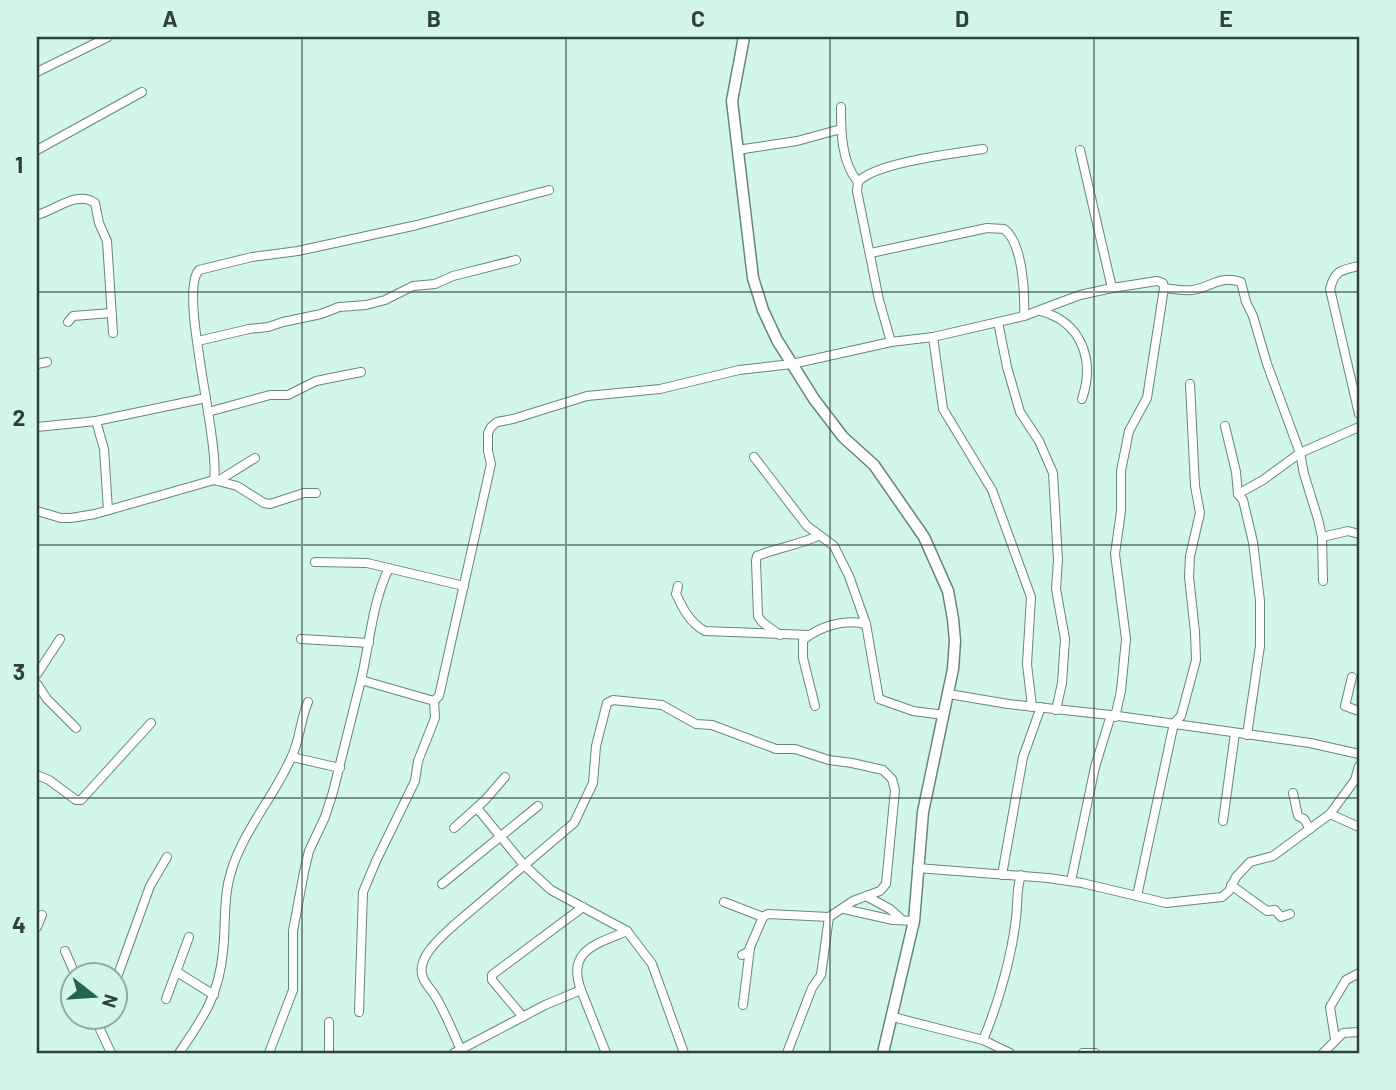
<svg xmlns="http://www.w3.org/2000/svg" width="1396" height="1090" font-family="Barlow,sans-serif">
<rect width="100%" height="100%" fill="#d2f7ea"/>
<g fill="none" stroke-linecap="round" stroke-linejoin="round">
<defs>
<g id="street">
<polyline points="37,72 108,37"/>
<path d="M 841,107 C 841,131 841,162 858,182 L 857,191 L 879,300 L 891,342"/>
<polyline points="37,150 142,92"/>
<polyline points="737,150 797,141 841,129"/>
<polyline points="1080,150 1112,288"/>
<path d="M 858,182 C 874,163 956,153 983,149"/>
<path d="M 37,215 C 56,210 77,190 95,203 L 99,223 L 107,241 L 113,333"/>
<path d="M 871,253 L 987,228 L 1004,229 C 1023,243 1025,294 1024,316"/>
<path d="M 1359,266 C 1341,270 1335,270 1330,289 L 1359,414"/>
<path d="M 1040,311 C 1082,322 1095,360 1082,399"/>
<polyline points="68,322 73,316 111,313"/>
<polyline points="998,322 1007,367 1020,412 1039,441 1053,473 1058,560 1056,589 1065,639 1062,683 1056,710"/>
<polyline points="933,337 943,409 992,490 1031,597 1027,664 1032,707"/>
<polyline points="198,341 249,329 268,327 283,322 321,314 339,307 366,305 385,300 413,286 435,284 453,276 516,260"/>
<polyline points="37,364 47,362"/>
<polyline points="208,412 270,395 288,395 316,381 361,372"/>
<polyline points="96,421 206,398"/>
<polyline points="1225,426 1236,472 1238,494 1243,500 1253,542 1260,601 1260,646 1247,735"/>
<polyline points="37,427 96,421 104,449 108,510"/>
<polyline points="754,457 807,526 834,546 849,576 866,624 879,699 913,711 944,715"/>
<path d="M 214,480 C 220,439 178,292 199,270 L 252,257 L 298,251 L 417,225 L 549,190"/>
<polyline points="218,481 255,458"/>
<polyline points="1238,494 1263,480 1300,453 1359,427"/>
<polyline points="37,511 61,518 71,518 95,514 214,480 237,486 264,503 270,504 304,493 316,493"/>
<polyline points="1322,537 1348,531 1359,534"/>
<polyline points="315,562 367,563 464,586"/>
<path d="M 678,586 L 676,594 C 683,609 690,623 705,631 L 809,635"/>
<path d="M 780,635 L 762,622 L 758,616 L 756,561 L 757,556 C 777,548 798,545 818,536"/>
<polyline points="301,639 369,643"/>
<polyline points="37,674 60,639"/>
<polyline points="1352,677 1345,706 1359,711"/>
<path d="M 361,680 C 370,642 372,603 389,568"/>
<polyline points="37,684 47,699 76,728"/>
<polyline points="949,694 1008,704 1111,715 1310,743 1359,754"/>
<path d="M 815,706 L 803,658 L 803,640 C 820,626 844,619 866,624"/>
<polyline points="1115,717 1121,691 1126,639 1115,554 1121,511 1121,471 1129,431 1147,398 1164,288"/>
<polyline points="292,757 340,768"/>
<polyline points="37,775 49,780 76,800 81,800 151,723"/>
<polyline points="1293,793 1298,816 1304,819 1310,829"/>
<polyline points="477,808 524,865 551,890 627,931"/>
<polyline points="1330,814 1359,827"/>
<polyline points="1223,821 1235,733"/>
<polyline points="454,828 485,800 505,777"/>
<polyline points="917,868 1048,878 1082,883 1166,903 1222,897 1229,891 1236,877 1250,862 1273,856 1330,814 1355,780 1359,766"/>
<polyline points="1002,875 1023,757 1041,707"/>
<polyline points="1071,881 1095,767 1111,715"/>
<polyline points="442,884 538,806"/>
<polyline points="1231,885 1267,911 1275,910 1281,917 1290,914"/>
<polyline points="866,896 890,909 901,919"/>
<polyline points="1137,896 1174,723 1181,716 1196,660 1195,632 1189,577 1190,556 1200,513 1195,486 1190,384"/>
<polyline points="724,902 763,917"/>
<polyline points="844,909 893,920 914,921"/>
<polyline points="37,927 42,915"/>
<polyline points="65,951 75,974"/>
<polyline points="742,955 748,952 763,917 768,914 829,917"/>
<polyline points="177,972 214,995"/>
<polyline points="116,980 150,886 167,857"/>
<polyline points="581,990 606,1053"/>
<polyline points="166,999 189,937"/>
<polyline points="743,1005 750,948"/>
<polyline points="359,1012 363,892 376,861 415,781 418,761 435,718 434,701"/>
<polyline points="94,1016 111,1053"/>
<polyline points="523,1017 492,980 492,975 583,907"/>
<polyline points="893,1017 983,1040 1010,1053"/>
<polyline points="1335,1039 1330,1007 1346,980 1359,973"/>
<path d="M 983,1040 C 998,1005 1012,955 1016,918 C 1018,903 1016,890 1021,875"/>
<path d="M 461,1050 C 453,1032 446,1015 437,999 C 433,992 428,987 424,980 C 413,960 441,937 454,925 L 574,823 L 593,783 L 596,746 L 607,703 L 613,700 L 662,705 L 696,724 L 712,725 L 776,749 L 795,749 L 829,760 L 852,763 L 883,770 L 892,779 L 895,790 L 886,884 L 880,891 L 853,901 L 829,917 L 821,975 L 812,988 L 787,1053"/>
<path d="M 179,1053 C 203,1018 219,996 223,951 C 226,924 223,898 231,872 C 243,831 274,797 291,758 C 300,741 300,720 308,702"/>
<path d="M 269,1053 L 293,990 L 293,931 L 304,872 L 309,851 L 325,817 L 333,792 L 361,680 L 434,701 L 439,696 L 491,464 L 488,451 L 488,433 L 491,427 L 497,422 L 513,419 L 587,396 L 660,389 L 739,370 L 792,364 L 891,342 L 933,337 L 1024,316 L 1080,295 L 1112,288 L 1157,281 L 1163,283 L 1164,288 C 1173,289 1182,291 1192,290 C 1212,287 1219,275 1241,282 L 1246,302 L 1253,316 L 1267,364 L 1300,453 L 1304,474 L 1318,519 L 1322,537 L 1323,581"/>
<polyline points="329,1053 329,1022"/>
<path d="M 454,1053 L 545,1005 L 581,990 C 566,950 597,944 627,931 L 652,964 L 684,1053"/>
<polyline points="1083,1053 1095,1053"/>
<polyline points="1323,1053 1343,1033 1359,1032"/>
</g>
<polyline id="secondary" points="744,37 732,101 753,278 763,310 777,340 814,399 843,437 874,465 924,537 948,591 953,619 955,641 953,669 923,812 914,921 883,1053"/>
</defs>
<use href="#street" stroke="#65877b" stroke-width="10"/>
<use href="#secondary" stroke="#65877b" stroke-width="13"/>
<use href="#street" stroke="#fff" stroke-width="8"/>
<use href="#secondary" stroke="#fff" stroke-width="10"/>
</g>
<path fill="none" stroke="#32403b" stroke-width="2" stroke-opacity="0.55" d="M 302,37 L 302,1053M 566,37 L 566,1053M 830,37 L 830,1053M 1094,37 L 1094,1053M 37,292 L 1359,292M 37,545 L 1359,545M 37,798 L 1359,798"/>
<rect width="1396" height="1090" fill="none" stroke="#d2f7ea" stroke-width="77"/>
<g transform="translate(94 996) rotate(107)"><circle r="33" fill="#d2f7ea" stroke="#92aea4" stroke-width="2"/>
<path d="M0-5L12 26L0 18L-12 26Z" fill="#246452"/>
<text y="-10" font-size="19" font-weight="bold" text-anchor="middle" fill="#32403b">N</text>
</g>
<rect x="38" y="38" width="1320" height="1014" fill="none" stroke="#32403b" stroke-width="2.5"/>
<g font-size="23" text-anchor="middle" font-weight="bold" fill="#32403b">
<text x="170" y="27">A</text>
<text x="434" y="27">B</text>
<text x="698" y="27">C</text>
<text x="962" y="27">D</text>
<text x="1226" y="27">E</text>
<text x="19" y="173">1</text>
<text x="19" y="426">2</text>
<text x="19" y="680">3</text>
<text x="19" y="933">4</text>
</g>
</svg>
